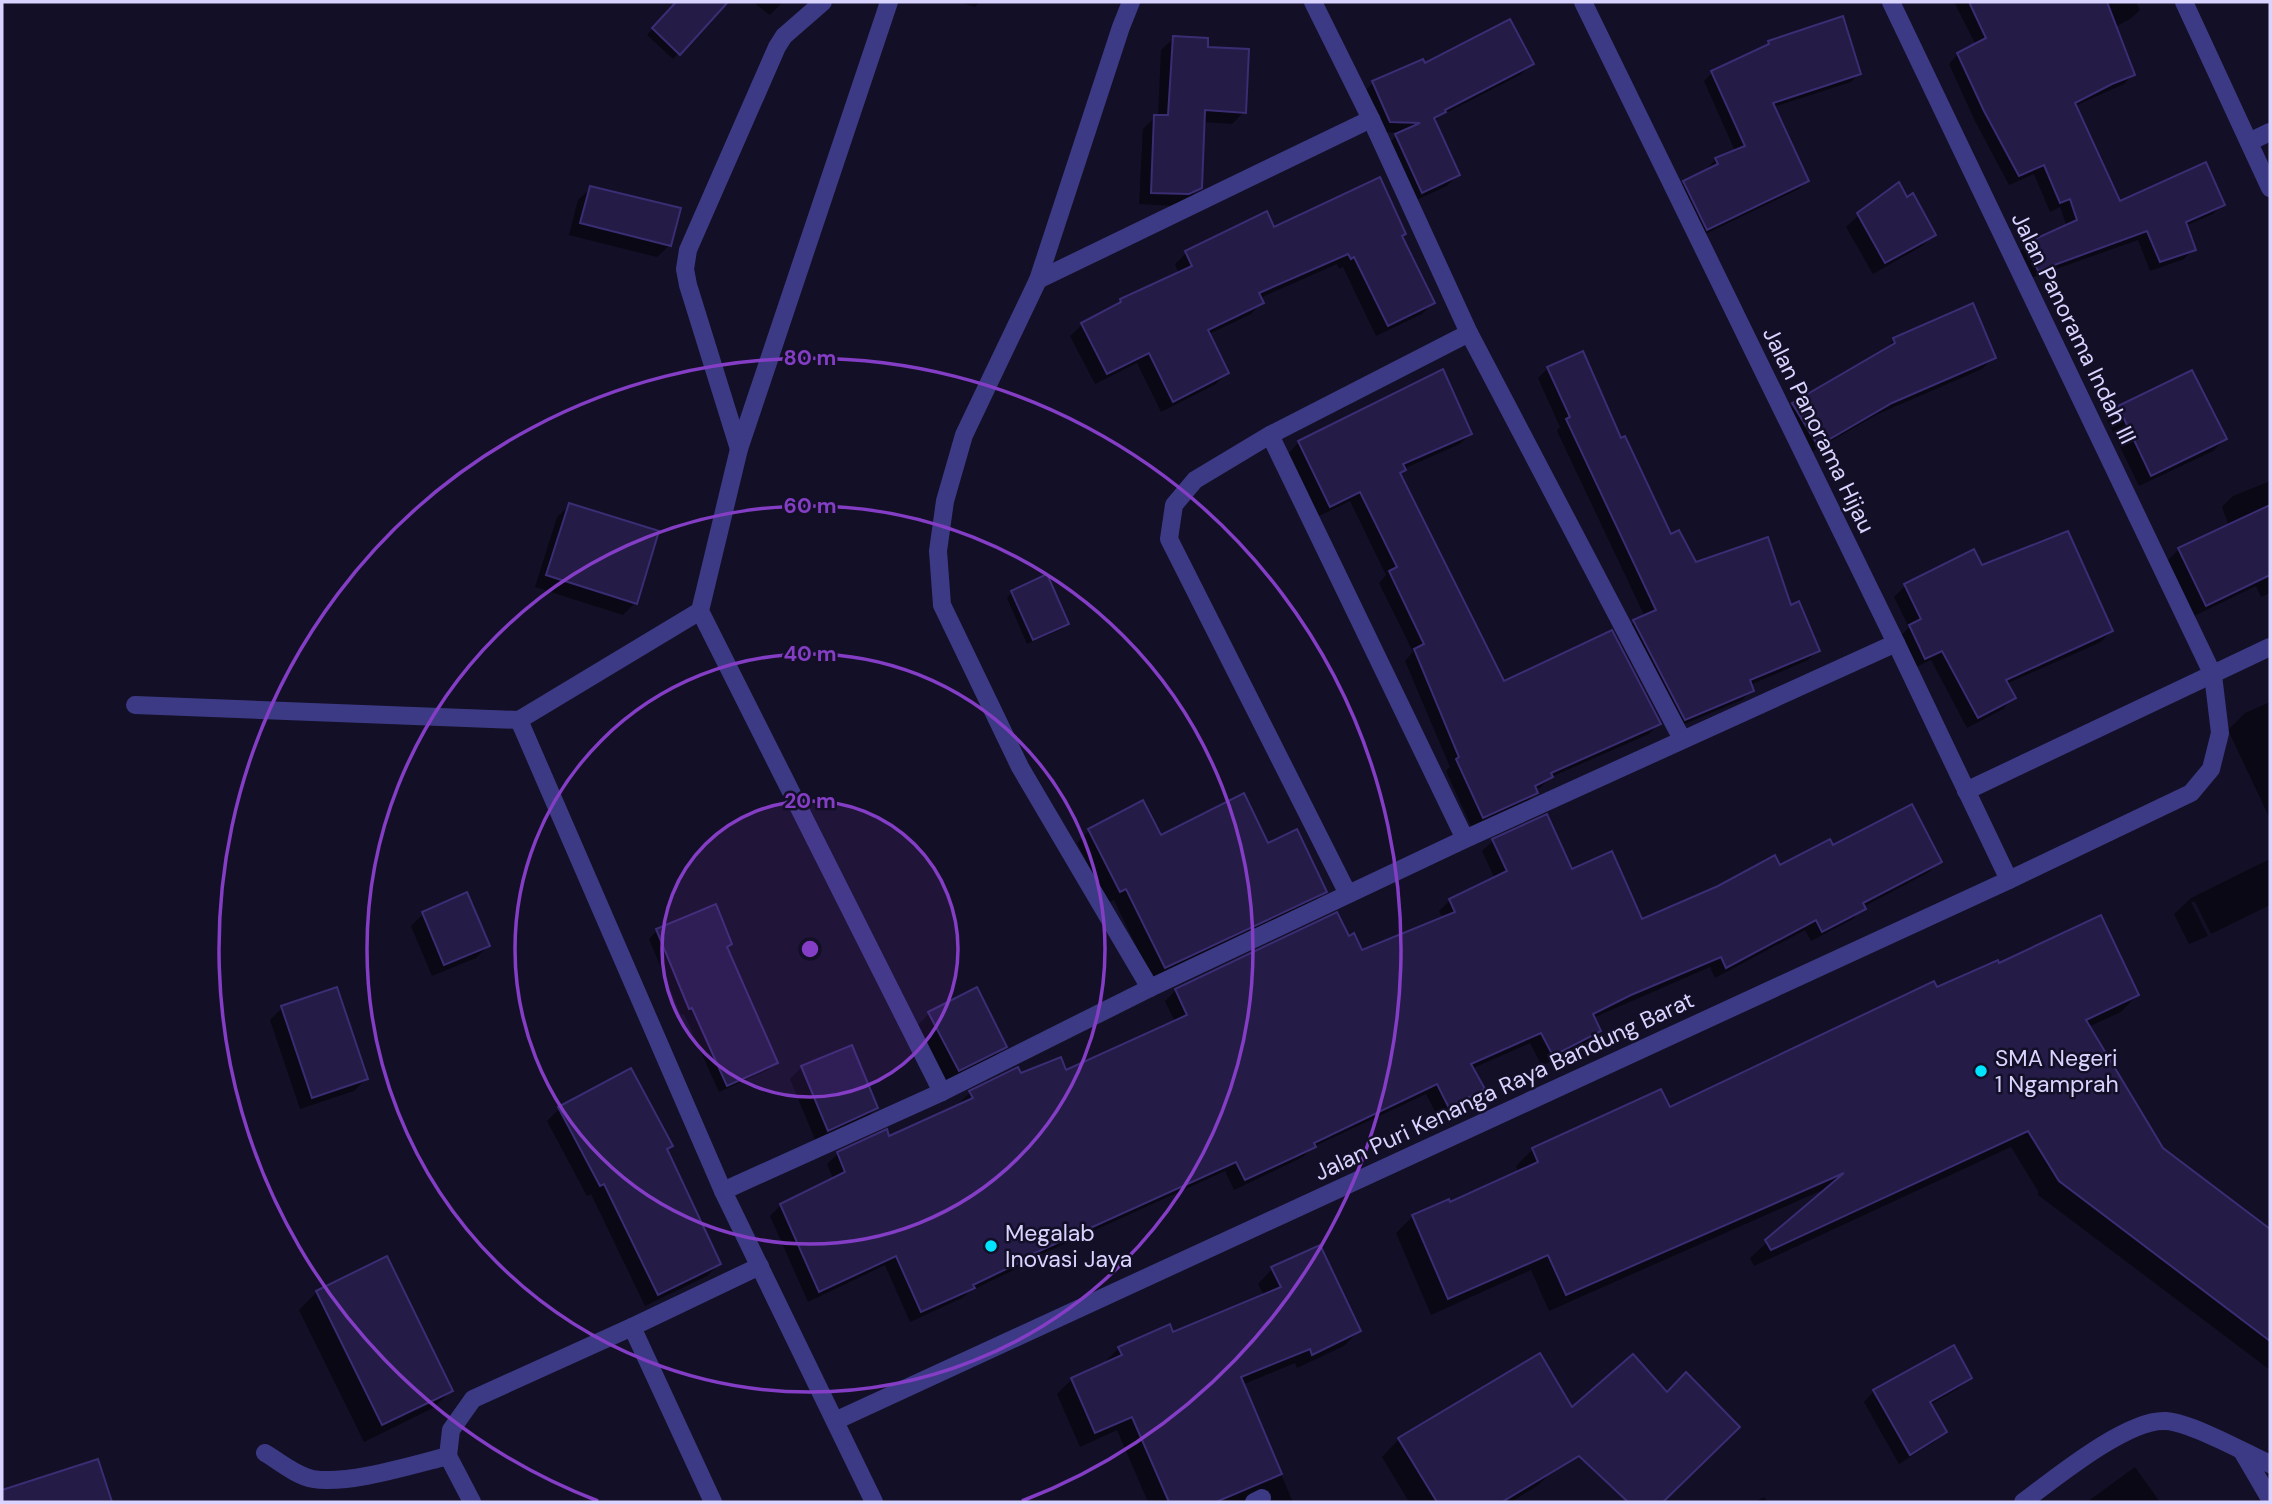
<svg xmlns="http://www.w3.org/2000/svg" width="2272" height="1504" font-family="'DM Sans',sans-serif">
<rect width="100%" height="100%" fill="#130f26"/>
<g fill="#0007">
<polygon points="678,2 716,2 721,7 673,59 647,35"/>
<polygon points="753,2 783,2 770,15"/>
<polygon points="959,2 980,2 975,7"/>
<polygon points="1954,2 2136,2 2140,10 2130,19 2115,27 2133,74 2124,84 2075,106 2119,203 2223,204 2213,214 2185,226 2194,249 2184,259 2150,271 2138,240 2028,279 2018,254 2027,244 2067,227 2060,207 2050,212 2034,174 2009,185 1975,121 1949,64 1958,54 1976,45"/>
<polygon points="1174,38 1206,49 1244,112 1232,124 1203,122 1200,187 1188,200 1175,206 1139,204 1143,129 1155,117 1158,117 1161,50"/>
<polygon points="1769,43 1859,73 1851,82 1773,107 1807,181 1799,189 1699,237 1676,191 1684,182 1709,170 1708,168 1716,159 1735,151 1704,81 1712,73 1762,49"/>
<polygon points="1531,64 1520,75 1440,116 1434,122 1458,175 1447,186 1410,203 1385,147 1399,133 1379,132 1362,94 1373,83 1424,65"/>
<polygon points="591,188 670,245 657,257 569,235 578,200"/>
<polygon points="1859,215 1934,234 1922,246 1873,274 1846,227"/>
<polygon points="1273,229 1401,237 1433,303 1422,314 1376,336 1343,267 1339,269 1337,264 1260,298 1262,302 1251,314 1209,334 1227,372 1216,384 1161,412 1137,363 1095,384 1070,336 1082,325 1113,308 1121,301 1179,274 1175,264 1186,253"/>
<polygon points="1972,306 1994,357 1982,369 1878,414 1805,456 1782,416 1794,404 1882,352 1894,340"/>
<polygon points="1548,368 1620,441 1670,536 1695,564 1790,607 1818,650 1808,660 1750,685 1752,690 1742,700 1675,728 1624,632 1634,622 1645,617 1557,431 1560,427 1538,378"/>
<polygon points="2191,372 2225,439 2213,451 2139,486 2107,420 2119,408"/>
<polygon points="1470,434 1460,444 1403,469 1399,474 1503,683 1659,723 1649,734 1551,777 1541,787 1535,790 1536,793 1526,803 1472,828 1446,771 1450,767 1405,661 1413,652 1379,583 1386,575 1350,501 1319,516 1289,453 1299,442"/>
<polygon points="2270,481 2270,593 2261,597 2256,586 2194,616 2167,561 2179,549 2229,526 2222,507 2233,496"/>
<polygon points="570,505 635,603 623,615 535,587 557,517"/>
<polygon points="1973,551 1981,567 2111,631 2101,642 2006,684 2013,698 2003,709 1967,728 1931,660 1914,668 1900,637 1909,627 1894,597 1905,586"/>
<polygon points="1012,592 1067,624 1062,629 1027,644 1007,598"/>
<polygon points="2270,702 2270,819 2228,730 2245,713"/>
<polygon points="1143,803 1160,837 1267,846 1325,891 1313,903 1152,979 1114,900 1107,903 1077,843 1089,831"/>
<polygon points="1493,841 1571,872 1641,921 1833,848 1940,861 1929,872 1863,907 1853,919 1811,941 1805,930 1715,978 1710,967 1593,1018 1599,1030 1588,1041 1542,1066 1530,1043 1471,1069 1482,1089 1472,1100 1438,1117 1426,1094 1313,1147 1303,1157 1234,1190 1225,1171 1020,1264 1014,1270 970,1291 962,1298 910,1322 885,1265 808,1302 770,1216 781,1205 833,1178 827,1164 838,1154 886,1132 889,1138 960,1106 959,1103 970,1093 1017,1069 1020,1075 1065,1073 1175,1022 1165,1001 1176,990 1336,914 1348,938 1361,952 1443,918 1439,911 1450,900 1495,879 1482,851"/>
<polygon points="2270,859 2270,905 2211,934 2195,902 2191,902 2208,936 2189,944 2174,914 2191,898"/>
<polygon points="715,907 730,944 726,949 776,1062 768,1070 719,1092 684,1014 681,1015 649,939 657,931"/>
<polygon points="423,914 488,946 476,958 432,976 411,926"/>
<polygon points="1998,966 2137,995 2121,1012 2088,1027 2162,1149 2270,1231 2270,1370 2038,1195 2038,1191 2011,1147 1754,1266 1750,1258 1827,1188 1549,1311 1531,1270 1431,1315 1396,1233 1413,1216 1450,1205 1519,1173 1516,1166 1533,1149 1669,1110 1936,989"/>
<polygon points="282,1008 366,1079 354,1091 300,1109 270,1020"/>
<polygon points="929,1014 1005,1046 993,1058 946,1082 917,1026"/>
<polygon points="802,1067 876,1108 864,1120 816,1142 790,1079"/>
<polygon points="559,1109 671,1146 666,1150 719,1264 707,1276 645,1306 591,1194 587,1196 547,1121"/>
<polygon points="1272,1269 1359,1331 1344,1346 1297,1368 1295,1363 1242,1385 1293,1502 1148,1502 1117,1430 1080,1447 1057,1394 1072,1379 1104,1363 1119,1348 1172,1334 1264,1296 1258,1284"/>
<polygon points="317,1292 451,1391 433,1408 364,1442 299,1310"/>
<polygon points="1970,1377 1959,1388 1930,1405 1945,1431 1934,1442 1899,1464 1864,1402 1874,1391"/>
<polygon points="1666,1394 1738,1427 1660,1502 1630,1502 1575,1412 1555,1469 1537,1486 1511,1502 1409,1502 1382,1457 1399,1439"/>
<polygon points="2135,1467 2160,1502 2087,1502"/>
<polygon points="1764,1497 1768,1502 1755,1502"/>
</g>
<g fill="#241b47" stroke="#3b2d73" stroke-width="2">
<polygon points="676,2 728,2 680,55 652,28"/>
<polygon points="1969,2 2107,2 2135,75 2112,84 2075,103 2120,201 2206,162 2225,205 2186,222 2196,250 2160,262 2147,231 2038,271 2026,243 2077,220 2070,199 2060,203 2044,165 2019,176 1984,111 1957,53 1986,38"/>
<polygon points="1843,16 1861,74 1773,103 1809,181 1707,230 1683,181 1718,164 1715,158 1745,146 1711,71 1769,44 1768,41"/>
<polygon points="1510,19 1534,64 1445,110 1446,112 1434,118 1460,175 1422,193 1395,134 1420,123 1390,122 1372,81 1423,59 1425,63"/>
<polygon points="1173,36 1208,38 1208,47 1249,49 1246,113 1205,110 1202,188 1189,194 1151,193 1154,115 1168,115"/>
<polygon points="1380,177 1406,234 1402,236 1435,303 1388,326 1354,257 1351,259 1348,254 1259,293 1264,303 1208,330 1229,373 1173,402 1149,353 1107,374 1081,323 1121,302 1120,299 1192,266 1185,251 1267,211 1274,227"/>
<polygon points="1899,182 1907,197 1913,193 1936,235 1885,263 1857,213"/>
<polygon points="590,186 681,208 671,246 580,223"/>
<polygon points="1973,303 1996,358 1892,403 1818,446 1792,403 1895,343 1893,338"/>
<polygon points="1583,351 1621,438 1625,436 1671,534 1679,530 1696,562 1768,537 1791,605 1799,601 1820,651 1750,680 1754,691 1685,720 1633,620 1656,610 1566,419 1570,417 1547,367"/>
<polygon points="1443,369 1472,434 1403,464 1406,470 1400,473 1504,681 1612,630 1661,724 1551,773 1553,777 1535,786 1538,793 1483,818 1456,759 1459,757 1414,649 1424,644 1389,571 1397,567 1360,492 1330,507 1298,441"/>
<polygon points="2192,370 2227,439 2151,476 2118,406"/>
<polygon points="569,503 659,531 637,604 546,575"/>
<polygon points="2270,505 2270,575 2206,606 2178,548"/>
<polygon points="2068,531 2113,631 2006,680 2016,698 1978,718 1942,651 1925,659 1909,625 1921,619 1904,584 1974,549 1982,565"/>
<polygon points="1047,574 1069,624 1033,640 1011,591"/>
<polygon points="1244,793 1268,843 1297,829 1327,892 1165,968 1126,889 1120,892 1088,829 1143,800 1161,835"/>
<polygon points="1912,804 1942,862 1863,903 1866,909 1822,932 1816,920 1726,968 1721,957 1631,995 1593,1014 1601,1031 1553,1056 1541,1033 1471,1064 1485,1089 1449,1108 1437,1084 1314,1143 1316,1147 1245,1180 1236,1162 1026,1257 1027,1259 973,1285 975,1288 921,1312 896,1256 819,1292 780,1204 845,1172 837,1152 887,1129 889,1136 973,1098 969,1091 1018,1067 1021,1073 1061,1057 1066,1070 1187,1015 1175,989 1337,912 1349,936 1354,933 1362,950 1455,912 1449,899 1507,871 1492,839 1547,814 1572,869 1612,851 1642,919 1718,886 1775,855 1780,865 1830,839 1833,845"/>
<polygon points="467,892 490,946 444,965 422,912"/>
<polygon points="716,904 732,944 727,947 778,1063 727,1086 692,1008 689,1009 656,929"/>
<polygon points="2101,915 2139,995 2086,1020 2163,1148 2270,1229 2270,1341 2059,1181 2028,1131 1771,1250 1765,1240 1844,1173 1566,1295 1548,1255 1448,1299 1412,1215 1449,1199 1450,1202 1538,1162 1532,1148 1661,1089 1670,1107 1934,981 1937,987 1998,960 1999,963"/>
<polygon points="337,987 368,1079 312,1098 281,1006"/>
<polygon points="977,987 1007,1047 959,1071 928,1012"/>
<polygon points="852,1045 878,1108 828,1131 801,1066"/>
<polygon points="631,1068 673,1146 667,1149 721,1264 658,1295 604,1184 600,1186 558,1107"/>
<polygon points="1320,1245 1361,1331 1312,1355 1310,1349 1241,1377 1282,1474 1216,1502 1169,1502 1132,1417 1095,1433 1071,1378 1122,1355 1118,1347 1170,1324 1173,1332 1281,1287 1271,1267"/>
<polygon points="387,1256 453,1391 382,1425 316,1291"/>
<polygon points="1954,1345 1972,1378 1930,1402 1947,1432 1910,1455 1873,1390"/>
<polygon points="1540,1353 1572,1407 1633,1354 1667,1392 1686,1372 1740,1427 1663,1502 1628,1502 1579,1456 1502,1502 1437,1502 1398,1438"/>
<polygon points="98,1459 112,1502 2,1502 2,1490"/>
</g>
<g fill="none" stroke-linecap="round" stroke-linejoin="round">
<g stroke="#3d3a85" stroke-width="18">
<polyline points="889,2 739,449 700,611 942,1092"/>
<polyline points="1131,2 1121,27 1038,280 964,435 945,501 938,551 942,605 1020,767 1150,988"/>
<polyline points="1313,2 1371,119 1469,333 1682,739"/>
<polyline points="1583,2 1896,643 2009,880"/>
<polyline points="2184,2 2270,188"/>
<polyline points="2249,142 2270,132"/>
<polyline points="1038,280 1371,119"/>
<polyline points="1270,435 1465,839"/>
<polyline points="739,449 688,285 685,269 688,250 777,47 784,36 823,2"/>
<polyline points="135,705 519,720 700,611"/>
<polyline points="519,720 723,1191 874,1502"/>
<polyline points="1966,791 2270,647"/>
<polyline points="1348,894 1169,539 1174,505 1195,480 1270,435 1469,333"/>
<polyline points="723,1191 942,1092 1150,988 1465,839 1896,643"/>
<polyline points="632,1327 713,1502"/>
<polyline points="835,1421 2009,880 2191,793 2211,769 2220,733 2213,675 1891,2"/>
<polyline points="2242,1451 2270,1499"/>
<path d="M 265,1453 C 279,1461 296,1476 313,1479 C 348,1485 412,1465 448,1456"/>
<polyline points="472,1502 448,1456 451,1430 473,1399 632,1327 760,1266"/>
<polyline points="1254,1502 1262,1498"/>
<path d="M 2023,1502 C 2054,1479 2128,1418 2166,1421 C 2192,1423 2244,1452 2270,1464"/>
</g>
</g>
<circle cx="810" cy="949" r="148" fill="#843dc5" fill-opacity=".12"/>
<g fill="none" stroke="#843dc5" stroke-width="3.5">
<circle cx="810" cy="949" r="148"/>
<circle cx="810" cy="949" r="295"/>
<circle cx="810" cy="949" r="443"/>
<path d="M598 1501A591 591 0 1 1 1022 1501"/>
</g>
<g fill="#00e5ff" stroke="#130f26" stroke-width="2.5">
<circle cx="1981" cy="1071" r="7"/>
<circle cx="991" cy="1246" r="7"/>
</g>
<g text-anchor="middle" stroke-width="5" stroke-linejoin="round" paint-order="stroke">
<g font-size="23" fill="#d9d4ff" stroke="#130f26">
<text transform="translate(2074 328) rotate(64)" y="8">Jalan Panorama Indah III</text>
<text transform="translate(1819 430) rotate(64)" y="8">Jalan Panorama Hijau</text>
<text transform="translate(1504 1086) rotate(-25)" y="8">Jalan Puri Kenanga Raya Bandung Barat</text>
</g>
<g font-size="23" fill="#d9d4ff" stroke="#130f26" text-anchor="start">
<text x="1995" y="1066">SMA Negeri<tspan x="1995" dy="26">1 Ngamprah</tspan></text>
<text x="1005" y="1241">Megalab<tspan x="1005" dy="26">Inovasi Jaya</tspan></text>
</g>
</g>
<circle cx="810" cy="949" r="10" fill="#843dc5" stroke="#130f26" stroke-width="3.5"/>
<g font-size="21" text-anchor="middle" font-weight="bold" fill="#843dc5" stroke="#130f26" stroke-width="5" stroke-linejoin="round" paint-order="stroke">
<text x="810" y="365">80 m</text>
<text x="810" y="513">60 m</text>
<text x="810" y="661">40 m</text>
<text x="810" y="808">20 m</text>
</g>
<rect width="2272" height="1504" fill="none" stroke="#d9d4ff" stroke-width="7"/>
</svg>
